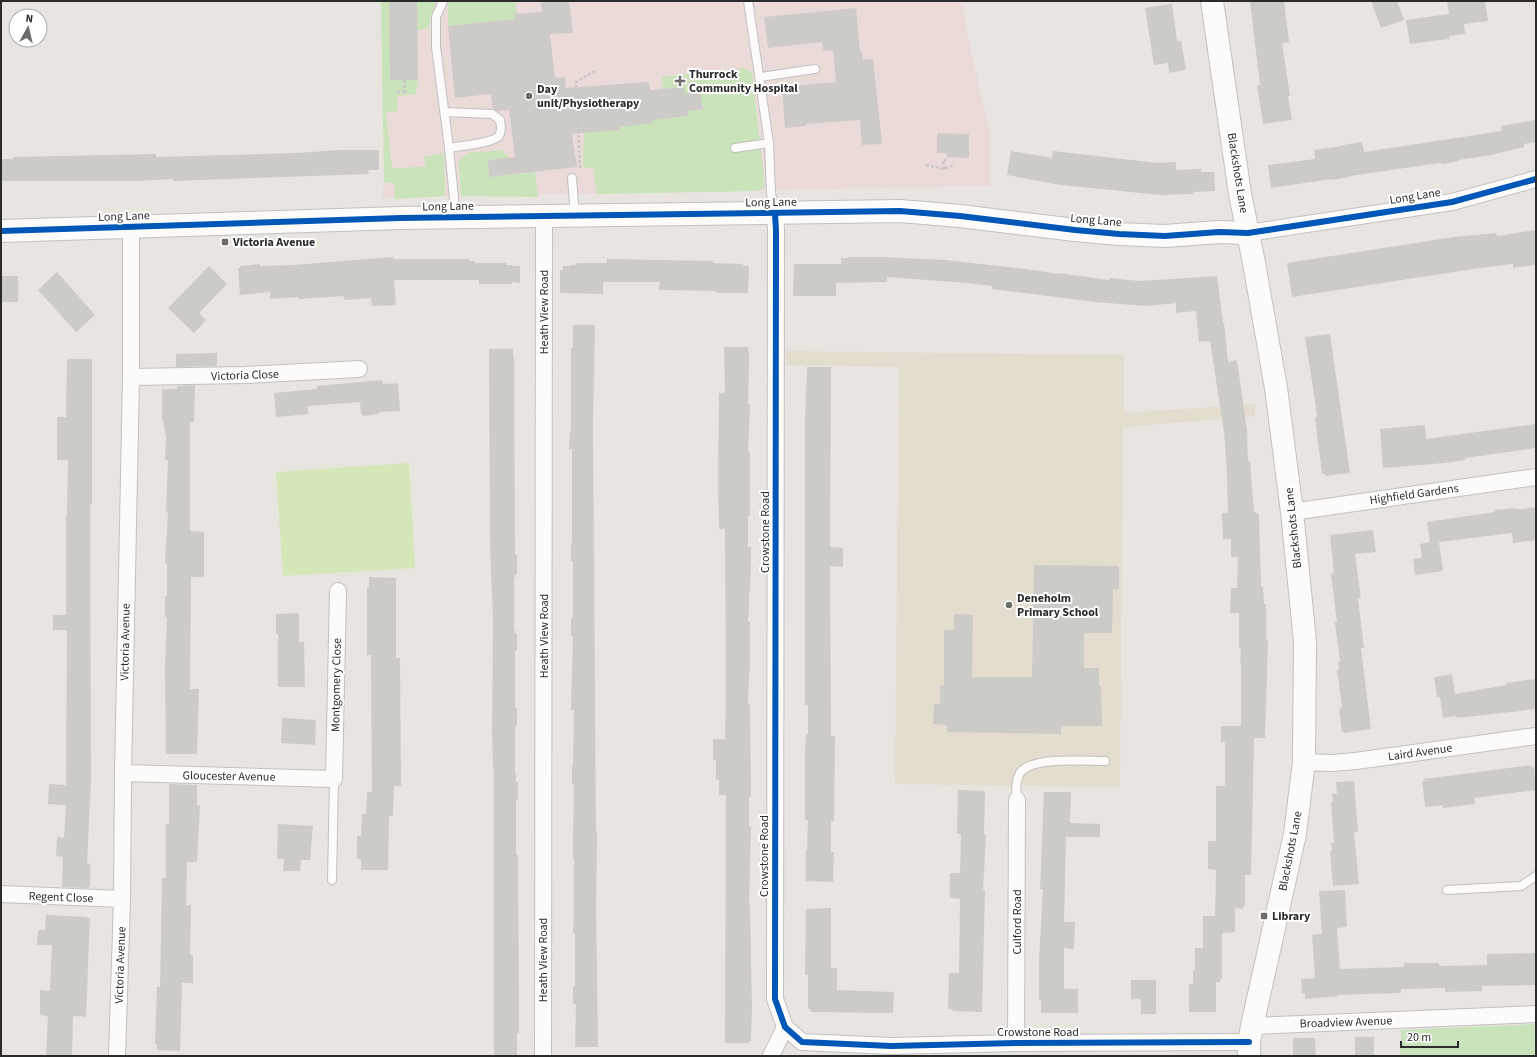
<svg xmlns="http://www.w3.org/2000/svg" width="1537" height="1057" font-family="'Source Sans 3',sans-serif">
<rect width="100%" height="100%" fill="#e8e5e0"/>
<polygon fill="#e3ddcf" points="786,351 1124,355 1124,413 1255,404 1255,416 1123,427 1120,787 895,784 899,367 786,365"/>
<polygon fill="#eadbd9" points="381,1 964,1 966,30 990,131 990,186 382,198 384,182"/>
<g fill="#cae3ba">
<polygon points="381,1 389,1 390,80 418,80 416,94 397,96 397,111 386,112 392,168 425,167 424,157 444,153 445,196 395,199 395,184 384,182"/>
<polygon points="417,1 436,1 428,29 417,30"/>
<polygon points="451,1 516,1 517,14 514,15 515,19 448,26 448,3"/>
<polygon points="744,68 752,73 765,187 758,191 597,194 593,168 583,167 584,129 613,127 614,131 620,130 620,127 652,117 667,119 688,116 688,111 703,109 700,93 685,94 683,87 663,89 662,77"/>
<polygon points="502,150 509,158 488,160 489,177 535,172 538,197 461,196 459,161 469,153"/>
<polygon points="1536,1024 1536,1056 1400,1056 1401,1030"/>
</g>
<polygon fill="#d5e7b7" points="409,463 415,568 283,576 276,472"/>
<g fill="#cdcbc7">
<polygon points="389,1 417,1 418,80 390,80"/>
<polygon points="545,1 569,1 573,33 550,34 555,78 565,77 566,88 649,82 650,90 684,87 685,94 700,92 703,109 688,111 689,116 653,120 653,123 620,127 620,130 572,134 577,167 489,177 488,160 515,157 509,110 498,111 493,109 491,94 455,98 448,26 515,19 514,14 542,12 541,3 545,2"/>
<polygon points="1250,1 1284,1 1289,42 1282,43 1290,96 1288,96 1292,120 1263,124 1257,85 1260,85"/>
<polygon points="1371,1 1397,1 1404,20 1381,28"/>
<polygon points="1447,1 1485,1 1488,21 1464,24 1465,34 1449,36 1449,39 1410,44 1406,20 1449,14"/>
<polygon points="1172,4 1177,41 1181,41 1186,70 1169,73 1168,63 1154,65 1145,8"/>
<polygon points="856,8 860,51 862,51 863,60 873,59 882,144 862,145 860,120 806,124 806,126 785,128 782,87 836,82 833,50 823,51 822,42 768,48 764,17"/>
<polygon points="1536,120 1536,142 1524,144 1524,147 1491,155 1459,160 1459,161 1443,164 1439,163 1350,176 1350,177 1332,180 1332,179 1271,188 1268,165 1315,159 1314,150 1343,146 1343,145 1362,142 1364,152 1502,131 1501,126"/>
<polygon points="937,133 969,134 969,158 947,157 947,153 937,153"/>
<polygon points="339,150 379,150 379,170 368,170 369,174 173,181 173,179 136,181 1,181 1,159 13,159 13,157 156,154 156,157 297,153"/>
<polygon points="1011,151 1052,158 1053,151 1158,163 1176,162 1176,170 1201,169 1201,172 1214,172 1215,191 1193,192 1193,194 1160,195 1061,185 1007,175"/>
<polygon points="1536,230 1536,265 1513,268 1513,264 1473,269 1292,297 1287,263 1454,237 1496,233 1497,236"/>
<polygon points="393,257 393,259 469,259 469,261 475,261 475,263 506,263 506,265 512,265 512,266 520,266 520,283 512,282 512,284 479,284 479,280 394,280 396,305 372,306 371,298 344,300 344,296 298,299 298,297 270,299 270,292 240,295 238,268 240,268 240,266 260,264 260,266 294,265"/>
<polygon points="848,257 881,257 946,260 1025,269 1059,274 1059,273 1109,280 1109,278 1140,281 1217,276 1223,323 1224,323 1228,362 1237,360 1247,431 1248,461 1250,461 1254,512 1259,514 1261,587 1263,587 1264,604 1266,604 1266,640 1268,640 1265,738 1254,738 1251,875 1245,875 1245,906 1243,906 1243,909 1235,908 1235,932 1222,933 1222,979 1220,979 1220,982 1216,982 1216,1012 1189,1012 1189,984 1193,984 1193,970 1195,970 1195,948 1203,948 1203,916 1215,916 1216,870 1208,869 1208,841 1216,841 1216,786 1225,786 1225,742 1221,742 1221,726 1241,726 1241,665 1240,665 1241,648 1239,648 1239,613 1230,613 1231,588 1237,588 1238,557 1231,557 1231,539 1223,539 1222,513 1228,513 1227,473 1224,432 1210,341 1199,342 1196,311 1176,313 1176,303 1146,306 1095,302 992,289 992,286 967,283 887,277 887,282 836,283 836,296 793,296 794,264 841,264 841,258 848,258"/>
<polygon points="607,259 713,261 713,263 743,264 743,266 749,266 748,293 716,293 717,291 659,290 660,282 603,282 603,294 560,293 560,270 563,270 563,266 570,266 570,265 577,265 577,263 607,263"/>
<polygon points="209,266 227,284 199,313 206,320 194,333 168,308"/>
<polygon points="57,272 95,315 76,332 38,290"/>
<rect x="1" y="276" width="17" height="26"/>
<polygon points="573,325 595,325 593,423 596,833 597,833 596,907 598,1047 575,1047 576,1004 573,1004 573,986 575,986 575,933 573,933 574,915 574,858 573,858 573,841 574,784 572,784 572,766 573,766 574,710 571,710 573,636 571,636 571,618 573,618 573,561 571,561 571,543 572,543 572,449 569,449 570,431 571,431 571,348 573,348"/>
<polygon points="1330,334 1350,473 1325,476 1325,474 1322,474 1315,417 1317,417 1315,400 1305,337"/>
<polygon points="724,347 748,347 749,357 748,404 750,404 748,452 750,451 750,516 748,516 748,547 751,547 751,557 750,592 749,592 749,607 748,622 750,622 750,671 749,671 748,705 750,704 751,797 749,797 749,826 751,826 749,905 750,905 752,1007 751,1041 749,1041 748,1043 725,1043 726,795 719,795 719,780 716,780 716,760 713,760 713,739 725,739 726,694 725,529 719,529 718,480 719,393 725,393"/>
<polygon points="489,349 513,349 513,357 514,357 515,555 517,555 517,575 515,575 514,583 514,625 515,633 517,633 517,651 515,651 515,708 517,708 517,726 515,726 515,774 516,774 516,782 518,782 518,800 516,800 516,855 518,855 519,1014 519,1033 517,1033 517,1056 494,1056 494,769 493,769 492,732 493,620 490,543"/>
<polygon points="217,353 217,366 176,367 176,354"/>
<polygon points="67,359 92,359 92,504 90,504 91,780 87,863 90,864 90,887 87,888 62,887 63,857 56,856 57,837 64,838 66,805 48,804 49,784 66,785 67,630 53,630 53,615 66,615 66,516 67,516 68,460 57,460 57,417 66,417"/>
<polygon points="807,367 831,367 830,547 843,548 843,567 830,566 831,736 835,736 834,821 831,821 831,852 834,852 833,882 806,881 806,850 807,850 808,820 805,820 805,753 806,735 808,734 808,705 805,705 805,423"/>
<polygon points="382,380 383,384 398,383 400,411 379,412 379,414 363,416 362,414 361,414 360,402 308,406 308,414 276,417 274,393 317,389 317,386"/>
<polygon points="195,385 194,422 190,422 190,531 204,532 204,577 191,577 190,689 199,689 197,754 166,754 165,669 167,617 165,617 165,596 167,596 167,564 165,564 168,512 166,512 168,460 165,460 166,438 163,420 162,420 162,389 177,389 177,386"/>
<polygon points="1536,424 1536,448 1465,458 1465,460 1445,463 1383,468 1380,429 1425,425 1426,439"/>
<polygon points="1536,507 1536,540 1513,543 1512,533 1439,542 1443,571 1415,575 1413,559 1422,558 1420,544 1430,542 1427,522 1495,512 1495,510 1515,508 1515,509 1523,509"/>
<polygon points="1373,530 1376,552 1355,554 1361,599 1358,599 1364,648 1361,648 1371,729 1344,733 1344,732 1342,732 1339,709 1342,706 1337,670 1339,670 1338,662 1340,662 1335,622 1337,622 1331,574 1334,573 1330,535"/>
<polygon points="1034,565 1119,566 1119,589 1113,589 1112,633 1084,633 1084,668 1099,668 1099,686 1101,686 1102,726 1061,726 1061,734 947,732 947,725 933,724 934,704 940,704 940,685 944,685 944,630 954,630 954,614 973,615 972,677 1032,677"/>
<polygon points="369,577 396,578 396,658 400,658 401,786 394,786 393,816 389,816 388,870 361,870 361,859 357,859 357,836 361,836 362,814 366,814 367,792 372,792 371,655 367,655 367,587 369,587"/>
<polygon points="299,613 299,642 304,642 305,687 278,687 278,634 276,634 276,614"/>
<polygon points="1452,674 1455,694 1506,685 1506,683 1536,679 1536,709 1457,718 1456,716 1443,718 1440,697 1437,697 1434,677"/>
<polygon points="282,718 316,720 315,745 281,743"/>
<polygon points="1531,765 1531,767 1534,767 1536,790 1474,798 1475,804 1443,808 1443,805 1426,807 1425,805 1422,781 1425,781 1424,779"/>
<polygon points="1354,781 1358,832 1354,832 1359,884 1333,886 1330,851 1332,851 1331,843 1334,843 1331,802 1333,802 1332,794 1337,794 1336,782"/>
<polygon points="169,784 197,785 197,805 200,805 197,862 187,862 186,905 191,905 190,955 193,955 193,983 182,983 180,1051 157,1050 157,1044 155,1044 157,987 160,987 162,878 166,878 166,824 169,824"/>
<polygon points="958,790 985,791 984,835 986,835 983,890 985,890 982,1012 952,1011 953,1009 948,1009 949,973 959,973 960,899 950,898 950,873 960,873 961,834 957,834"/>
<polygon points="1044,792 1071,792 1070,823 1100,824 1100,837 1066,837 1064,922 1075,922 1074,949 1064,948 1064,989 1078,989 1078,1013 1041,1013 1041,1000 1039,1000 1039,959 1043,889 1040,889"/>
<polygon points="278,824 313,826 310,860 301,860 300,871 283,871 284,859 277,859"/>
<polygon points="1345,890 1347,927 1337,928 1340,969 1404,967 1404,963 1439,963 1439,966 1487,965 1487,954 1536,953 1536,985 1482,986 1482,991 1445,992 1445,988 1401,989 1401,993 1338,995 1339,996 1305,999 1305,993 1302,993 1301,979 1315,978 1312,935 1322,934 1319,891"/>
<polygon points="831,908 831,968 837,968 837,990 894,992 893,1013 811,1012 811,1009 808,1009 808,975 805,975 806,909"/>
<polygon points="46,915 87,917 87,918 90,918 86,1017 73,1016 72,1056 46,1056 48,1016 40,1015 40,990 50,991 52,945 37,945 38,930 45,930"/>
<polygon points="1131,980 1156,980 1156,1014 1141,1014 1141,999 1131,999"/>
<rect x="1355" y="1037" width="19" height="19"/>
<polygon points="1293,1038 1315,1038 1316,1056 1293,1056"/>
</g>
<g fill="none" stroke-linecap="round" stroke-linejoin="round">
<defs>
<g id="lane">
<polyline points="443,1 436,17 436,47 449,148 454,198 454,216"/>
<polyline points="748,1 769,143 771,193 775,212"/>
<polyline points="760,77 815,69"/>
<path d="M 445,112 L 492,114 L 500,120 C 501,125 502,131 499,136 C 493,143 460,146 449,148"/>
<polyline points="735,148 769,143"/>
<polyline points="572,178 575,215"/>
<path d="M 1017,800 C 1016,790 1015,782 1020,773 C 1031,756 1086,761 1105,761"/>
<polyline points="332,880 334,779"/>
<polyline points="1447,890 1521,886 1536,876"/>
</g>
<g id="street">
<polyline points="775,213 776,231 775,999 785,1027 802,1042 891,1046 1016,1043 1249,1042"/>
<polyline points="1248,233 1452,202 1536,179"/>
<polyline points="131,377 245,375 359,369"/>
<polyline points="1292,512 1536,477"/>
<polyline points="1304,762 1332,763 1356,761 1536,736"/>
<polyline points="123,773 334,779 338,591"/>
<polyline points="1,894 122,899"/>
<polyline points="1252,1026 1536,1014"/>
<polyline points="1016,1043 1017,800"/>
<polyline points="117,1056 122,899 123,773 131,377 131,227"/>
<polyline points="543,1056 544,216"/>
<polyline points="771,1056 785,1027"/>
</g>
<g id="secondary">
<polyline points="1212,1 1240,194 1254,263 1276,388 1292,512 1305,641 1304,762 1295,834 1252,1026 1249,1042 1249,1056"/>
<polyline points="1,231 400,218 900,211 960,216 1075,230 1119,234 1165,236 1219,232 1248,233"/>
</g>
</defs>
<use href="#lane" stroke="#c2c1c1" stroke-width="10"/>
<use href="#street" stroke="#c2c1c1" stroke-width="18"/>
<use href="#secondary" stroke="#c2c1c1" stroke-width="24"/>
<g stroke="#c8c7c7" stroke-width="2.5" stroke-dasharray="3 2" stroke-linecap="butt">
<polyline points="404,80 406,95"/>
<polyline points="397,92 406,91"/>
<polyline points="926,165 945,169 953,165"/>
<polyline points="580,168 576,82 595,71"/>
<polyline points="945,169 943,160 947,160"/>
</g>
<use href="#lane" stroke="#fcfbfa" stroke-width="8"/>
<use href="#street" stroke="#fcfbfa" stroke-width="16"/>
<use href="#secondary" stroke="#fcfbfa" stroke-width="22"/>
<defs>
<g id="cycleway">
<polyline points="775,213 776,231 775,999 785,1027 802,1042 891,1046 1016,1043 1249,1042"/>
<polyline points="1,231 400,218 900,211 960,216 1075,230 1119,234 1165,236 1219,232 1248,233 1452,202 1536,179"/>
</g>
</defs>
<use href="#cycleway" stroke="#fff" stroke-width="8"/>
<use href="#cycleway" stroke="#0057b8" stroke-width="6"/>
</g>
<g fill="#6d6c6a" stroke="#fff" stroke-width="1.5">
<path d="M678 75h4v4h4v4h-4v4h-4v-4h-4v-4h4z"/>
<circle cx="529" cy="96" r="4"/>
<rect x="221" y="238" width="8" height="8" rx="2"/>
<circle cx="1009" cy="605" r="4"/>
<rect x="1260" y="912" width="8" height="8" rx="2"/>
</g>
<g text-anchor="middle" stroke-width="4" stroke-linejoin="round" paint-order="stroke">
<g font-size="12" font-weight="bold" fill="#2b2b2b" stroke="#fff" text-anchor="start">
<text x="689" y="78">Thurrock<tspan x="689" dy="14">Community Hospital</tspan></text>
<text x="537" y="93">Day<tspan x="537" dy="14">unit/Physiotherapy</tspan></text>
<text x="233" y="246">Victoria Avenue</text>
<text x="1017" y="602">Deneholm<tspan x="1017" dy="14">Primary School</tspan></text>
<text x="1272" y="920">Library</text>
</g>
<g font-size="12" fill="#2b2b2b" stroke="#fff">
<text transform="translate(1238 173) rotate(81)" y="4">Blackshots Lane</text>
<text transform="translate(1415 196) rotate(-9)" y="4">Long Lane</text>
<text transform="translate(771 202) rotate(-1)" y="4">Long Lane</text>
<text transform="translate(448 206) rotate(-1)" y="4">Long Lane</text>
<text transform="translate(124 216) rotate(-2)" y="4">Long Lane</text>
<text transform="translate(1096 220) rotate(5)" y="4">Long Lane</text>
<text transform="translate(544 312) rotate(-90)" y="4">Heath View Road</text>
<text transform="translate(245 375) rotate(-2)" y="4">Victoria Close</text>
<text transform="translate(1414 494) rotate(-8)" y="4">Highfield Gardens</text>
<text transform="translate(1293 528) rotate(-96)" y="4">Blackshots Lane</text>
<text transform="translate(765 532) rotate(-90)" y="4">Crowstone Road</text>
<text transform="translate(544 636) rotate(-90)" y="4">Heath View Road</text>
<text transform="translate(125 642) rotate(-89)" y="4">Victoria Avenue</text>
<text transform="translate(336 685) rotate(-89)" y="4">Montgomery Close</text>
<text transform="translate(1420 752) rotate(-8)" y="4">Laird Avenue</text>
<text transform="translate(229 776) rotate(1)" y="4">Gloucester Avenue</text>
<text transform="translate(1290 851) rotate(-79)" y="4">Blackshots Lane</text>
<text transform="translate(764 856) rotate(-90)" y="4">Crowstone Road</text>
<text transform="translate(61 897) rotate(2)" y="4">Regent Close</text>
<text transform="translate(1017 922) rotate(-90)" y="4">Culford Road</text>
<text transform="translate(543 960) rotate(-90)" y="4">Heath View Road</text>
<text transform="translate(120 965) rotate(-88)" y="4">Victoria Avenue</text>
<text transform="translate(1346 1022) rotate(-2)" y="4">Broadview Avenue</text>
<text x="1038" y="1036">Crowstone Road</text>
</g>
</g>
<rect width="1537" height="1057" fill="none" stroke="#2b2b2b" stroke-width="4"/>
<g transform="translate(28 28) rotate(8)"><circle r="19" fill="#ffffff" stroke="#aaaaaa"/>
<path d="M0-3L7 15L0 10L-7 15Z" fill="#6d6c6a"/>
<text y="-6" font-size="11" font-weight="bold" text-anchor="middle" fill="#2b2b2b">N</text>
</g>
<path d="M1401 1041v6h57v-6" fill="none" stroke="#2b2b2b" stroke-width="2"/>
<text x="1407" y="1041" font-size="12" fill="#2b2b2b" stroke="#ffffff" stroke-width="3" paint-order="stroke">20 m</text>
</svg>
